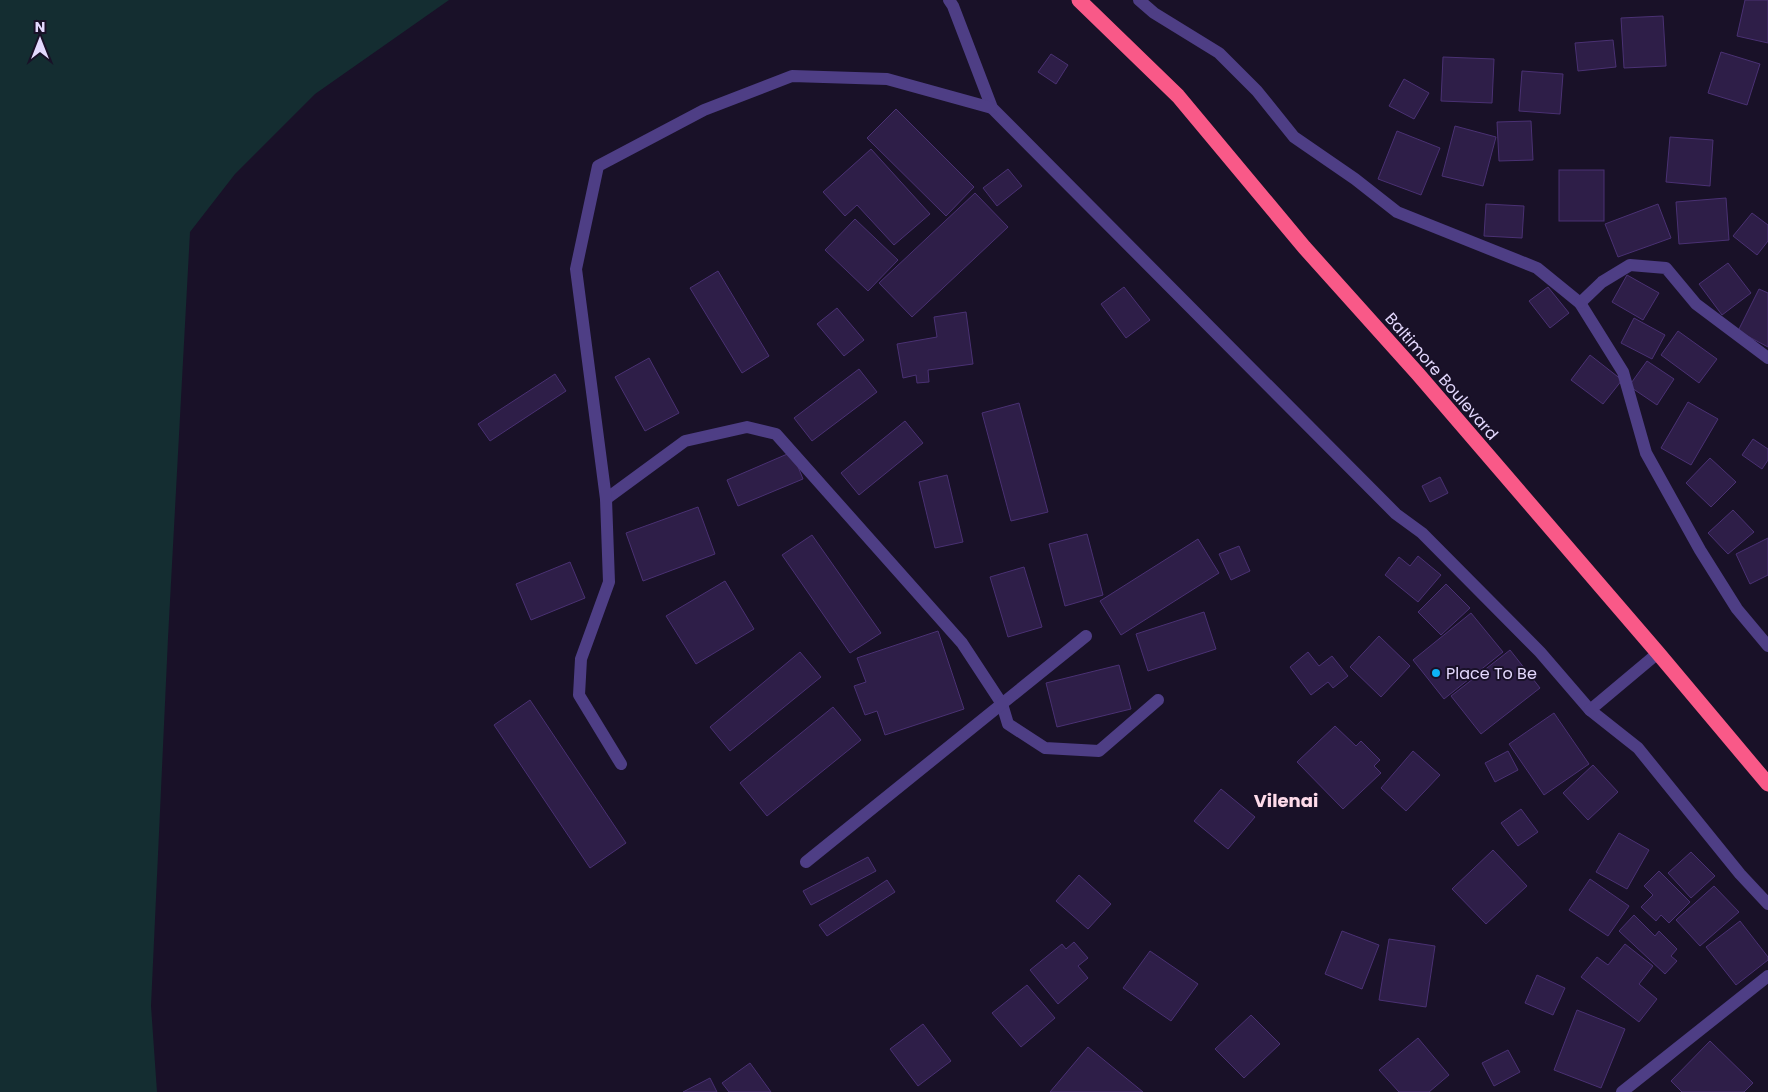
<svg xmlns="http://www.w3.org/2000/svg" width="1768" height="1092" font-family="Poppins,sans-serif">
<rect width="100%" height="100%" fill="#191128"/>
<polygon fill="#142d31" points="0,0 449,0 315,94 235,174 190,232 168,638 151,1006 157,1092 0,1092"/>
<g fill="#2e1e48" stroke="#4a3173">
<polygon points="1745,0 1768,0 1768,43 1737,36"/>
<polygon points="1663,16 1666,66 1624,68 1621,18"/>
<polygon points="1613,40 1616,67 1578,71 1575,43"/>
<polygon points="1721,52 1760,64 1747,105 1708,93"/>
<polygon points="1051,54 1068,65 1056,84 1038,72"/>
<polygon points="1443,57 1494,59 1492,103 1441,101"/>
<polygon points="1522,71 1563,74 1560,114 1519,111"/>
<polygon points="1404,79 1429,93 1414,119 1389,106"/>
<polygon points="896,109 974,187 946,216 867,138"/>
<polygon points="1531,121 1533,160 1499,161 1497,122"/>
<polygon points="1455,126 1496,137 1483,186 1442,176"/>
<polygon points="1397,131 1440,148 1421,195 1378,179"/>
<polygon points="1670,137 1713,140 1710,186 1666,182"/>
<polygon points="871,149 930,214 894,245 857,205 845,216 823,192"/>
<polygon points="1008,169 1022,186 997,206 983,188"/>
<rect x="1559" y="170" width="45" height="51"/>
<polygon points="975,193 1008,227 912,317 879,283"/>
<polygon points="1726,198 1729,240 1679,244 1676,202"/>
<polygon points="1486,204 1524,206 1522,238 1484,236"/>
<polygon points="1658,204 1671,238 1618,257 1605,224"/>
<polygon points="1752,213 1768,225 1768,241 1757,255 1733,236"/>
<polygon points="855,219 898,260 868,291 825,250"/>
<polygon points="1728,263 1751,293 1722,315 1699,284"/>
<polygon points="718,271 769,356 742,373 690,288"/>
<polygon points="1627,275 1659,293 1643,320 1612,302"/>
<polygon points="1124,287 1150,320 1126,338 1101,304"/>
<polygon points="1548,287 1569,313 1550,328 1529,301"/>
<polygon points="1759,289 1768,293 1768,347 1738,331"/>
<polygon points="837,308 864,340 844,356 817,324"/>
<polygon points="966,312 973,364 928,370 929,382 917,383 916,375 903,378 897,344 937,337 934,317"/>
<polygon points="1634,318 1665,335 1652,359 1621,343"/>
<polygon points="1678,331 1717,359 1699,383 1661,355"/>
<polygon points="1590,355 1622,380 1603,404 1571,380"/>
<polygon points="649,358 679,413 645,431 615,377"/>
<polygon points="1647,361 1674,379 1657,405 1629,386"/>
<polygon points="859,369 877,392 812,441 794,418"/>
<polygon points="555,374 566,391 490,441 478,424"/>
<polygon points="1688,402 1718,419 1691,465 1661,448"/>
<polygon points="1019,403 1048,512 1011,521 982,413"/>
<polygon points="905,421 923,443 859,495 841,473"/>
<polygon points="1753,439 1768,449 1768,460 1762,469 1742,455"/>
<polygon points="792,452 803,479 738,506 727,480"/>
<polygon points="1710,458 1736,482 1711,507 1686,483"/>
<polygon points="947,475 963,542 935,548 919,482"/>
<polygon points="1440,477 1448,493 1430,502 1422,486"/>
<polygon points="698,507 715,554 643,581 626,533"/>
<polygon points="1733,510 1754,532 1728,554 1708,533"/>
<polygon points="1087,534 1103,595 1065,606 1049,544"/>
<polygon points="812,535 881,633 850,653 782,555"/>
<polygon points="1768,538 1768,575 1750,584 1736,554"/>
<polygon points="1198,539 1219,573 1121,635 1100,601"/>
<polygon points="1239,546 1250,571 1231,580 1219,554"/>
<polygon points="1418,556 1441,575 1418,602 1385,575 1399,557 1410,566"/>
<polygon points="570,562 585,598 531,620 516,584"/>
<polygon points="1024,567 1042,627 1008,637 990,577"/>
<polygon points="725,581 754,629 696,664 666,616"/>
<polygon points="1446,584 1470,608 1441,635 1418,612"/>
<polygon points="1204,612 1216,649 1148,671 1136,634"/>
<polygon points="1471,613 1503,652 1444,699 1413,660"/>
<polygon points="938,631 964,709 885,735 877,711 865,715 854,686 866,682 857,658"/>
<polygon points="1379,636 1410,666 1381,697 1350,667"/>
<polygon points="1510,650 1540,688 1481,734 1451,696"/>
<polygon points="800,652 821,677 730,751 710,727"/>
<polygon points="1308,652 1319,666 1332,656 1348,676 1333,688 1328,682 1311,695 1290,667"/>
<polygon points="1119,665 1131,709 1057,727 1046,683"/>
<polygon points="530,700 626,843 590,868 494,725"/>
<polygon points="833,707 861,740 767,816 740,783"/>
<polygon points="1554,713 1589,764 1544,795 1509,744"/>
<polygon points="1335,726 1356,746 1361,741 1380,760 1374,766 1381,773 1343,809 1297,762"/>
<polygon points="1413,751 1440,775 1406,811 1381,788"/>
<polygon points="1508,751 1518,770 1495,782 1485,763"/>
<polygon points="1593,765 1618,792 1588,820 1563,793"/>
<polygon points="1221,789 1255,817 1228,849 1194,821"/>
<polygon points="1521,809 1538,832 1518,846 1501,823"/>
<polygon points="1619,833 1649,850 1627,889 1596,872"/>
<polygon points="1493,850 1527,886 1486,924 1452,889"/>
<polygon points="1691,852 1715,876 1691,898 1668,873"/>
<polygon points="868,857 876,871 811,905 803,891"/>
<polygon points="1659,871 1690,902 1669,923 1661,915 1656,921 1641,907 1653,895 1644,886"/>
<polygon points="1079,875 1111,904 1088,929 1056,901"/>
<polygon points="1590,879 1629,906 1608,936 1569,910"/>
<polygon points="887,880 895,892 827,936 819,925"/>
<polygon points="1714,886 1739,912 1700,946 1676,920"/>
<polygon points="1634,915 1655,936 1659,931 1677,949 1671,956 1677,961 1665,974 1619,931"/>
<polygon points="1740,921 1768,957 1768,960 1736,985 1706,947"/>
<polygon points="1342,931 1379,945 1362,989 1325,974"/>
<polygon points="1389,939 1435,946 1426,1007 1379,1000"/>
<polygon points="1074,942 1088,958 1078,966 1088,978 1058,1004 1030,970 1062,944 1066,949"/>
<polygon points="1625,944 1653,966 1639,984 1657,999 1639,1022 1581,977 1597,957 1608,965"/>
<polygon points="1150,951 1198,984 1171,1021 1123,988"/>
<polygon points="1537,975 1565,988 1553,1015 1525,1003"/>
<polygon points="1027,985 1055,1018 1021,1047 992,1013"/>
<polygon points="1577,1010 1625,1029 1601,1088 1554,1070"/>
<polygon points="1251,1015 1280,1044 1244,1078 1215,1049"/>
<polygon points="923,1024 951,1061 918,1086 890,1049"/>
<polygon points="1418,1038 1449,1075 1429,1092 1399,1092 1379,1070"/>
<polygon points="1710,1041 1753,1083 1744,1092 1682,1092 1671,1081"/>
<polygon points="1088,1047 1143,1092 1050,1092"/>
<polygon points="1508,1050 1520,1072 1494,1086 1482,1063"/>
<polygon points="750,1063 771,1092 729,1092 722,1083"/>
<polygon points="710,1078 717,1092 683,1092"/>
</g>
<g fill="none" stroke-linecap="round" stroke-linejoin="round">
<g stroke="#4e3e85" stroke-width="12">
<polyline points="949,0 953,6 992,108 1396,514 1422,533 1540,652 1590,710"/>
<polyline points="1139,0 1154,13 1219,53 1257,91 1294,137 1355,179 1397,212 1537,268 1580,303 1623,372 1646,453 1700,550 1737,609 1768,646"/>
<polyline points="1580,303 1602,282 1630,265 1666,268 1696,304 1768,358"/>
<polyline points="606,499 685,441 747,427 776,434 962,643 1002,704 1008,724 1045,748 1099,751 1158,700"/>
<polyline points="1658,653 1590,710 1638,748 1740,874 1768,904"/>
<polyline points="621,764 579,695 581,659 609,582 606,499 576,269 598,166 704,110 792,76 887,79 992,108"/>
<polyline points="806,862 1086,636"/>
<polyline points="1622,1092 1768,976"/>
</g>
<polyline stroke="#f95988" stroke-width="15" points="1079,0 1178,96 1304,247 1418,374 1658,653 1768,784"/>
</g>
<circle fill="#0db3f6" stroke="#191128" stroke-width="2" cx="1436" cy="673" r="5"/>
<g text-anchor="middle" stroke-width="4" stroke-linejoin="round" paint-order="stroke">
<g font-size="16" fill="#e4d9fe" stroke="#191128">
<text transform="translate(1442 376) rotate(49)" y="6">Baltimore Boulevard</text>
</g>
<g font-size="16" fill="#e4d9fe" stroke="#191128" text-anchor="start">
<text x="1446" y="679">Place To Be</text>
</g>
<g font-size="18" font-weight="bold" fill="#fedbea" stroke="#191128">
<text x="1286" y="807">Vilenai</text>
</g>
</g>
<g transform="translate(40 40)" stroke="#191128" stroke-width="4" paint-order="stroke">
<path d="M0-4L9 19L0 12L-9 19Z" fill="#e4d9fe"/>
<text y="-8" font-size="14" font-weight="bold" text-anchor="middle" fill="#e4d9fe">N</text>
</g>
</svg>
